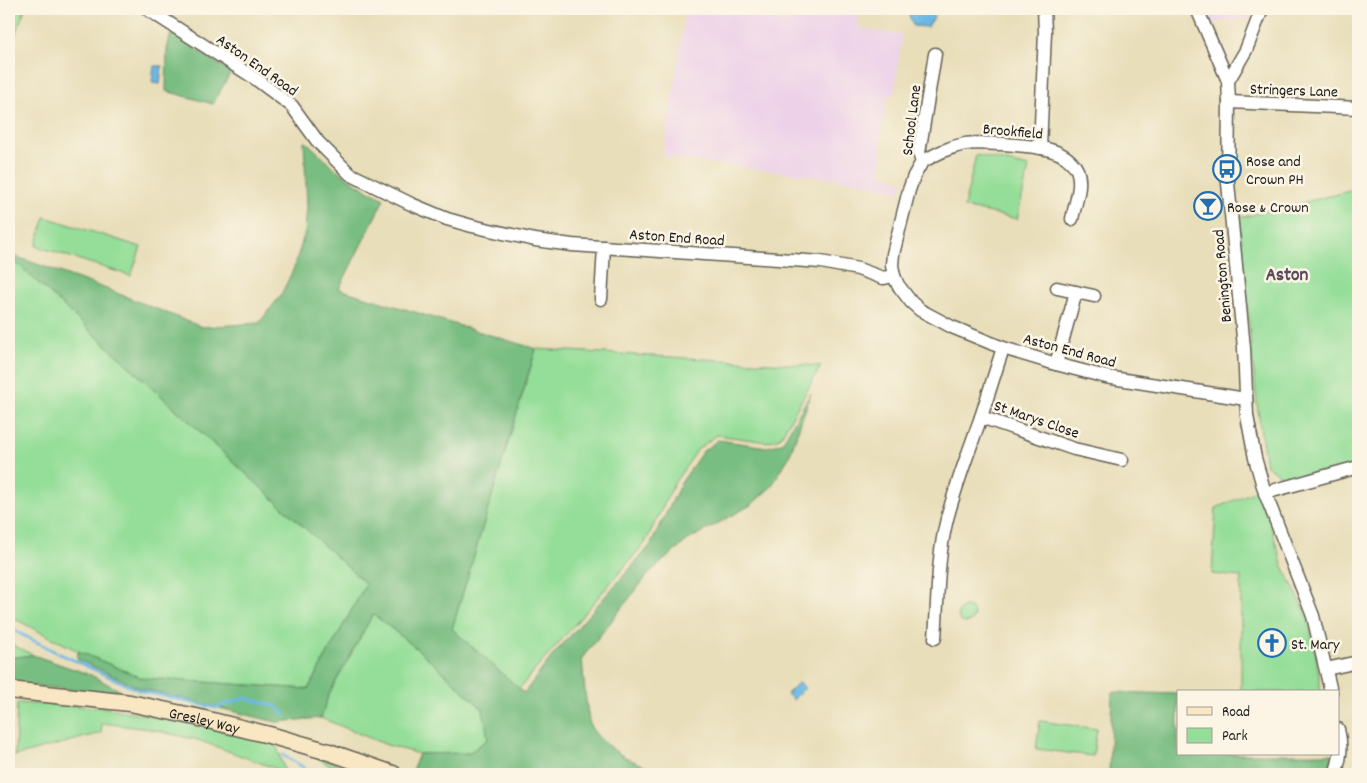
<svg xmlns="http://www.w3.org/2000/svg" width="1367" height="783" font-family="Dekko,sans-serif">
<rect width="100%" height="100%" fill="#fcf5e5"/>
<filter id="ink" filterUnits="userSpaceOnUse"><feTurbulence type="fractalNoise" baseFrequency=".02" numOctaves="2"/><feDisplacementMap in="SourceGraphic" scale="10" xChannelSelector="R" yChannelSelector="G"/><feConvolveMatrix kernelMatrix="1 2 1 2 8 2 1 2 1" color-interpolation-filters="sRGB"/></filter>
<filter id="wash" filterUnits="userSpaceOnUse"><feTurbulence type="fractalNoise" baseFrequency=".0096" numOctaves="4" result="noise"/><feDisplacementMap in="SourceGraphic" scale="20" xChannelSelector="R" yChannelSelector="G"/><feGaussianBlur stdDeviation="1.12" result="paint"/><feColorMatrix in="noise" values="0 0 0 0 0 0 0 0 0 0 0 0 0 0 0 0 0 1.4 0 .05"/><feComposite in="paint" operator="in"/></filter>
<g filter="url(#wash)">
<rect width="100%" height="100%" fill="#e8deba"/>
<g fill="#edd1e9">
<polygon points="686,9 824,9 859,14 858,28 902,35 894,96 887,95 882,130 881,175 903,181 900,192 867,183 663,157"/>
<polygon points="1200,9 1258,9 1255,18 1226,20 1210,25"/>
</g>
<g fill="#95de99" stroke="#587d5a">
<polygon points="9,9 25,9 9,51"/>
<polygon points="976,155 1029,167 1017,219 964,207"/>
<path d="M 1358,189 L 1358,466 L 1284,478 L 1266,465 C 1252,384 1248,300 1239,218 Z"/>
<polygon points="45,217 141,247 131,276 36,246"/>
<polygon points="9,256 366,584 308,689 142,678 78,651 9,616"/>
<polygon points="536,349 821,366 780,438 767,442 717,435 699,448 675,482 645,543 519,689 452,629"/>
<polygon points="1260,489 1282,564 1307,615 1316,656 1321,692 1241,692 1241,577 1212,574 1216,508"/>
<circle cx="966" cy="615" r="8"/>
<polygon points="373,614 421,652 483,709 489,739 469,753 419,754 387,745 321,718 328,696"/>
<polygon points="9,643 33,655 9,658"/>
<polygon points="17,703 102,707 197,724 276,745 285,772 198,740 149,729 102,723 101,733 15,756"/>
<polygon points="1040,721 1097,729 1093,756 1036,749"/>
<polygon points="316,757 367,774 342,774"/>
</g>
<g fill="#78bd81" stroke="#4a6c4e">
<polygon points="171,33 231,72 213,104 166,91 167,49"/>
<path d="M 304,141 C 315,148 321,157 331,165 C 347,179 366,189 384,199 L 339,289 L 536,349 L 452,629 L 524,693 L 553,655 L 650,546 L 681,483 L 703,451 L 718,440 L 767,447 L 782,443 L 811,393 L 789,457 L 771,487 L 751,505 L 688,540 L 651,571 L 582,658 C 583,670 587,720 591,727 C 606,752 643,767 669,774 L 416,774 L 412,771 L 419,754 L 469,753 L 488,739 L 483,709 L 421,652 L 373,614 L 328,696 L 321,718 L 276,722 L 139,688 L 77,659 L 78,651 L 142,678 L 308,689 L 366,584 L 9,256 L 9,254 L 109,290 L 202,327 L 259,323 L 281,295 L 294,268 L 305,232 L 307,206 Z"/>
<polygon points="33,655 91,675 128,695 9,684 9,658"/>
<polygon points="1112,692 1178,694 1178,754 1333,754 1329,774 1109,774"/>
</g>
<g fill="#6bb9e5" stroke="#446a80">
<polygon points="912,9 930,9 934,18 927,27 913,26 909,15"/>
<polygon points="154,66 162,66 160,84 152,83"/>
<polygon points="799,682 805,688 793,700 787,694"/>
</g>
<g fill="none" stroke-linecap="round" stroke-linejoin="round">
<g stroke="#6bb9e5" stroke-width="3">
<polyline points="9,628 54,651 138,690 215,708 245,698 275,706 285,714"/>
<polyline points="283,755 314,774"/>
</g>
</g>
</g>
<g filter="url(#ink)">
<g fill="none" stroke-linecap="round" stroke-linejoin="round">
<defs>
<g id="street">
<polyline points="147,9 253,77 292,106 318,142 350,174 411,204 447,219 472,226 535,240 572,245 821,262 858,269 883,278 894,276"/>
<polyline points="1197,9 1228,81"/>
<polyline points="1262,9 1246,50 1228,81 1229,102 1228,183 1244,348 1247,416 1255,458 1265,493 1313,616 1331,692"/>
<polyline points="935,54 919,153 922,162 914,176 909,190 893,254 892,265 894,276 898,285 911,302 920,310 952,327 1003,348 1056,364 1106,377 1246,399"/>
<polyline points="1229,102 1358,108"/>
<polyline points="1040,148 1045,32 1044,9"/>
<path d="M 922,162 C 936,154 949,147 965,144 C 977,142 990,144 1003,144 C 1026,146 1065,145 1077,170 C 1083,184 1075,204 1072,219"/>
<polyline points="1057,288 1094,296"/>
<polyline points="601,299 604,247"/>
<polyline points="1003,348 981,417 1074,449 1122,460"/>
<polyline points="1056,364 1076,292"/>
<polyline points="1265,493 1358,467"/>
<path d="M 935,638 C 938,599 937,558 947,519 C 956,484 969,451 981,417"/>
<polyline points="1326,669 1358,662"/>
<path d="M 1335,774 C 1341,758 1342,746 1338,729"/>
</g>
<g id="secondary">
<path id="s1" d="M 9,690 L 130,703 L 196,717 L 269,735 L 329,752 L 393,774"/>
</g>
</defs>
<use href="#street" stroke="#636053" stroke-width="15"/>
<use href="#secondary" stroke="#636053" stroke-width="19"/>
<use href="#street" stroke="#fff" stroke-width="12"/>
<use href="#secondary" stroke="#f9e7c3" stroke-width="16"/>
</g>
</g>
<defs>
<symbol id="bus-ring" viewBox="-11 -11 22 22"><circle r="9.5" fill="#fcf5e5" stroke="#1f6fb2" stroke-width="1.5"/><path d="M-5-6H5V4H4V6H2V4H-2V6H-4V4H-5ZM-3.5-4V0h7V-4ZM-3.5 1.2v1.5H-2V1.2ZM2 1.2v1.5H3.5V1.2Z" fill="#1f6fb2"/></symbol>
<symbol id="bar-ring" viewBox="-11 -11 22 22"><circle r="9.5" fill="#fcf5e5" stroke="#1f6fb2" stroke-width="1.5"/><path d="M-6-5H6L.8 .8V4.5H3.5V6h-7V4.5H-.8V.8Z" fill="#1f6fb2"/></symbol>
<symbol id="church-ring" viewBox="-11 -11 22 22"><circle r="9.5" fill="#fcf5e5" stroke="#1f6fb2" stroke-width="1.5"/><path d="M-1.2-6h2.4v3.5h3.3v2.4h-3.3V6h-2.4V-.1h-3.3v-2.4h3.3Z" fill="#1f6fb2"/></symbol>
</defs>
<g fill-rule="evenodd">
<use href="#bus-ring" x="1211" y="153" width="32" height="32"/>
<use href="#bar-ring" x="1192" y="190" width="32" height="32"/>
<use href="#church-ring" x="1256" y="627" width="32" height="32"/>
</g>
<g text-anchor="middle" stroke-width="5" stroke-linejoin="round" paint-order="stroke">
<g font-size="16" fill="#1c1c1c" stroke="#fcf5e5">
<text transform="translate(258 64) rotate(35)" y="6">Aston End Road</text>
<text transform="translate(1294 89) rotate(2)" y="6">Stringers Lane</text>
<text transform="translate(910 120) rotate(-83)" y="6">School Lane</text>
<text transform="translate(1013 130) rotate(5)" y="6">Brookfield</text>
<text transform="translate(677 236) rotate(4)" y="6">Aston End Road</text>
<text transform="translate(1221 276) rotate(-95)" y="6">Benington Road</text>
<text transform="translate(1070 349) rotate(15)" y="6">Aston End Road</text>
<text transform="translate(1037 418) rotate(19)" y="6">St Marys Close</text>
<text dy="6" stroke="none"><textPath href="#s1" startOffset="198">Gresley Way</textPath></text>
</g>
<g font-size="16" fill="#1c1c1c" stroke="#fcf5e5" text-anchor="start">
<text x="1246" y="166">Rose and<tspan x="1246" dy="18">Crown PH</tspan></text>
<text x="1227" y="212">Rose &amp; Crown</text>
<text x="1291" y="649">St. Mary</text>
</g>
<g font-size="19" font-weight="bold" fill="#5a4b5f" stroke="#fcf5e5">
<text x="1287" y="280">Aston</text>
</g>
</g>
<rect width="1367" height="783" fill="none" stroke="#fcf5e5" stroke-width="30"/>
<rect x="1177" y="690" width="162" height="65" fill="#fcf5e5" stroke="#a29e95"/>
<rect x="1187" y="707" width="25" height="8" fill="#f9e7c3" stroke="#a29e95"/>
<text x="1222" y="716" font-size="15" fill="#1c1c1c">Road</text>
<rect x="1187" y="728" width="25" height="15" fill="#95de99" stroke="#a29e95"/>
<text x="1222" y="740" font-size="15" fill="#1c1c1c">Park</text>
</svg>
